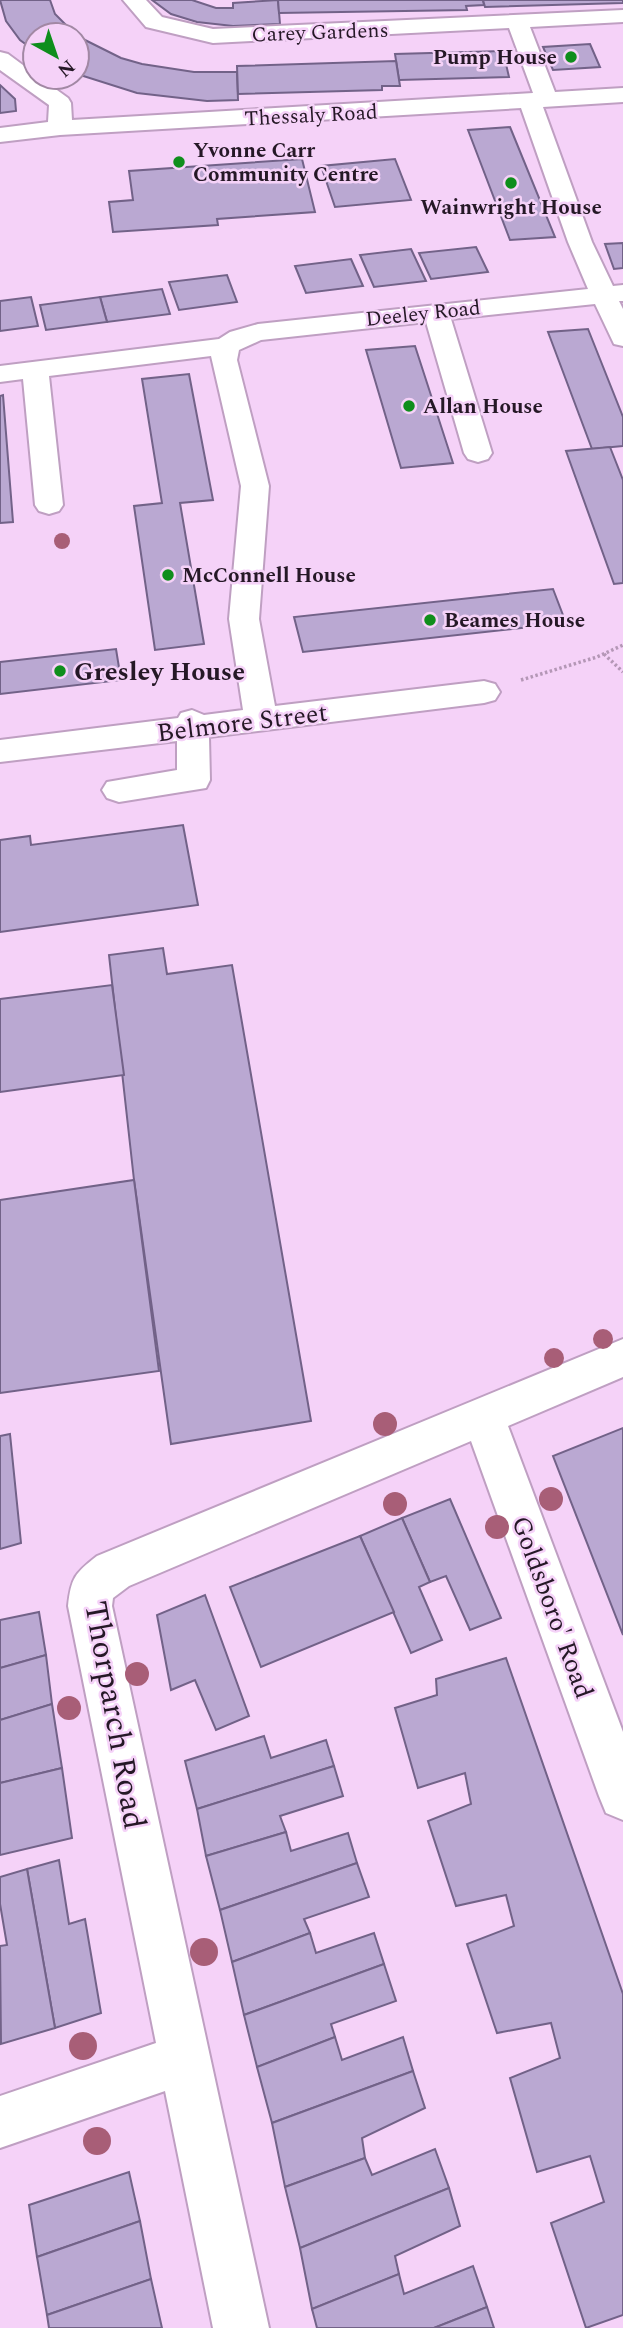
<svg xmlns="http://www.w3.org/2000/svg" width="623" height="2328" font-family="Spectral,serif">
<rect width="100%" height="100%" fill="#f5d2f8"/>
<g fill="#baa8d2" stroke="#726288" stroke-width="2">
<polygon points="0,0 50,0 55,14 76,35 35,35 35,51 20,40 6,21"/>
<polygon points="152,0 192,0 216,8 233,8 233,3 278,0 280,24 233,26 197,22 171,14"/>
<polygon points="278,0 483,0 484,5 466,6 467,10 279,13"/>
<polygon points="483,0 623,0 623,3 485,7"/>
<polygon points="77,36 121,58 142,64 194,72 237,72 238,100 207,101 137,93 77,74"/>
<polygon points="590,44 600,67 553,70 543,47"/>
<polygon points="503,51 509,77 399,80 395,54"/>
<polygon points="396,61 400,86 382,86 382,90 238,94 237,66"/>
<polygon points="0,85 15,99 16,111 0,113"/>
<polygon points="510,127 555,237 510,240 468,130"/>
<polygon points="302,159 315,212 217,219 218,225 113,232 109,202 133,200 129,171"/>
<polygon points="395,159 411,200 335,207 321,166"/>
<polygon points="623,243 623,268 614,269 605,244"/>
<polygon points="476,247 488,272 431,279 419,253"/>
<polygon points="411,249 426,281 374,287 360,255"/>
<polygon points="351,259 363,286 306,293 295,266"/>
<polygon points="227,275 237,302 179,310 169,282"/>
<polygon points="162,289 170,314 107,322 100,297"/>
<polygon points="31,297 38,326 0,331 0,301"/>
<polygon points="100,297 107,322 46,330 40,305"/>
<polygon points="588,329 623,417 623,446 592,449 548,332"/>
<polygon points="415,346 453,463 401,468 366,350"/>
<polygon points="189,374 213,500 180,503 204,644 155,650 134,506 162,503 142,379"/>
<polygon points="3,395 13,522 0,523 0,396"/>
<polygon points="610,447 623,480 623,583 614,584 566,451"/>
<polygon points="553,589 566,623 303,652 294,617"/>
<polygon points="116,649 121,680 0,694 0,662"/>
<polygon points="183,825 198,905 0,932 0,840 30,836 31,845"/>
<polygon points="163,948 167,974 232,965 311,1421 171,1444 134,1180 109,955"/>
<polygon points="112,985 124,1075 0,1092 0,999"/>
<polygon points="134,1180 159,1371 0,1393 0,1200"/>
<polygon points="623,1428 623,1635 553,1456"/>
<polygon points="10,1434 21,1543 0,1549 0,1436"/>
<polygon points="450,1499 501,1618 470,1630 446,1576 430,1582 402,1518"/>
<polygon points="402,1518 430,1582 419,1587 442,1640 411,1653 360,1536"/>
<polygon points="360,1536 394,1612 261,1667 230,1587"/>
<polygon points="205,1595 249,1716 216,1730 195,1680 171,1690 157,1615"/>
<polygon points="39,1612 46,1655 0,1668 0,1620"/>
<polygon points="46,1655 52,1704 0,1720 0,1668"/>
<polygon points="506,1658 623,1994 623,2315 586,2328 551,2223 604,2202 590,2156 537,2172 510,2078 560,2058 551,2023 497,2033 467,1944 514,1926 506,1895 456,1906 428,1821 471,1804 465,1773 418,1788 395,1708 437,1695 436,1679"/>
<polygon points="52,1704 62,1768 0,1783 0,1720"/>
<polygon points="264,1736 271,1758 326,1740 334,1766 197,1809 185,1761"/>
<polygon points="334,1766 343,1796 280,1816 286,1832 206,1856 197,1809"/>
<polygon points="62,1768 72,1838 0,1855 0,1783"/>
<polygon points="286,1832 291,1851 348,1833 357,1863 220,1910 206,1856"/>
<polygon points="59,1860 69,1924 85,1919 101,2013 55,2028 27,1869"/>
<polygon points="357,1863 369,1897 304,1919 310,1933 232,1962 220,1910"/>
<polygon points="27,1869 55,2028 1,2044 0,1946 7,1945 0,1904 0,1877"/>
<polygon points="310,1933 316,1953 374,1933 384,1964 244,2015 232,1962"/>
<polygon points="384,1964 396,2001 331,2024 335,2037 257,2067 244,2015"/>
<polygon points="335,2037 342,2060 403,2037 413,2071 272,2123 257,2067"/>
<polygon points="413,2071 425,2108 362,2138 365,2158 285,2187 272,2123"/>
<polygon points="435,2149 449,2188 300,2248 285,2187 365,2158 372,2175"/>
<polygon points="129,2172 140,2221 37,2257 29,2205"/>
<polygon points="449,2188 460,2226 395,2256 399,2274 312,2309 300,2248"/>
<polygon points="140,2221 151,2279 47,2315 37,2257"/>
<polygon points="473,2266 487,2307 434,2328 317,2328 312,2309 399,2274 404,2294"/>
<polygon points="151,2279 162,2328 49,2328 47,2315"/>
<polygon points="487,2307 494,2328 434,2328"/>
</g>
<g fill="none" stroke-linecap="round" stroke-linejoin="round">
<defs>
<g id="minor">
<polygon points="123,0 146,0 162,17 213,29 623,10 623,22 530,27 555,92 623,88 623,102 543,107 592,242 613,286 623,285 623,301 619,301 623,309 623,346 614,344 595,304 451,319 492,453 488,459 478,462 468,459 464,453 426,322 261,340 239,350 237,360 269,486 259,619 275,706 484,681 495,684 500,692 495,700 484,703 209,737 210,780 206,788 119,802 107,798 102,790 107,782 177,770 177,741 0,762 0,740 178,718 181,713 192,710 204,715 243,710 229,619 241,486 211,356 49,376 63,505 59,511 49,514 39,511 35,505 23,379 0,382 0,366 219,339 230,332 258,324 588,289 568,242 521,108 60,135 0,142 0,128 48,122 49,105 0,70 0,52 8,54 35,74 35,77 39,77 68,98 71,103 72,120 533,93 509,28 213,43 146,27"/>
<path d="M 623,1339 L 623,1377 L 508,1426 L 623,1732 L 623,1820 L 606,1813 L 599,1796 L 471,1441 L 129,1586 L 113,1598 L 112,1606 L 269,2328 L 213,2328 L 165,2091 L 0,2148 L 0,2096 L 156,2043 L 68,1606 C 71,1578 75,1573 97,1556 Z"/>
</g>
</defs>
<use href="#minor" stroke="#bf9fc2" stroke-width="4"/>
<g stroke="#b497b6" stroke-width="3.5" stroke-dasharray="2.5 2.5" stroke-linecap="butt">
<polyline points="604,654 623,672"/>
<polyline points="521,680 597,657 623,645"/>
</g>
<use href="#minor" fill="#fff" fill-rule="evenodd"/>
</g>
<g fill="#a85e77">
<circle cx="62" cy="541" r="8"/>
<circle cx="603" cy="1339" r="10"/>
<circle cx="554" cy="1358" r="10"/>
<circle cx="385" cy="1424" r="12"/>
<circle cx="551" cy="1499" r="12"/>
<circle cx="395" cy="1504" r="12"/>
<circle cx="497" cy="1527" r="12"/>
<circle cx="137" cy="1674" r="12"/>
<circle cx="69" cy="1708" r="12"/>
<circle cx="204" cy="1952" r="14"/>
<circle cx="83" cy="2046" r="14"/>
<circle cx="97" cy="2141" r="14"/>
</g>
<g fill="#0f8e1c" stroke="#f5d2f8" stroke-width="2.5">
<circle cx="571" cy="57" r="7"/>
<circle cx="179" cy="162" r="7"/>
<circle cx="511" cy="183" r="7"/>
<circle cx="409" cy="406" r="7"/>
<circle cx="168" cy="575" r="7"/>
<circle cx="430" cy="620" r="7"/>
<circle cx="60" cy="671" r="7"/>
</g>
<g text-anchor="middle" stroke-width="5" stroke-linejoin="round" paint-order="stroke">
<g font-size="21" fill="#251826" stroke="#f5d2f8">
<text transform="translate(320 32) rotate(-2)" y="7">Carey Gardens</text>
<text transform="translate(311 115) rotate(-3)" y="7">Thessaly Road</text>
<text transform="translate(423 313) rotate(-6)" y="7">Deeley Road</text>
</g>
<g font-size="21" font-weight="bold" fill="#251826" stroke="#f5d2f8" text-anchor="start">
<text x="557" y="64" text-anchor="end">Pump House</text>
<text x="193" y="157">Yvonne Carr<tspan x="193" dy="24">Community Centre</tspan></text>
<text x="511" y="214" text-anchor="middle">Wainwright House</text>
<text x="423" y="413">Allan House</text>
<text x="182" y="582">McConnell House</text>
<text x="444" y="627">Beames House</text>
</g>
<g font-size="26" font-weight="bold" fill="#251826" stroke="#f5d2f8" text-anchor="start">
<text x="74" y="680">Gresley House</text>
</g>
<g font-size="26" fill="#251826" stroke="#f5d2f8">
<text transform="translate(242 722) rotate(-7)" y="9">Belmore Street</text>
<text transform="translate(553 1607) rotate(70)" y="9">Goldsboro' Road</text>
</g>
<g font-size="32" fill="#251826" stroke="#f5d2f8">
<text transform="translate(116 1715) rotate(80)" y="11">Thorparch Road</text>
</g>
</g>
<g transform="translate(56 56) rotate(140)"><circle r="33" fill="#f5d2f8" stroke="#a288a4" stroke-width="2"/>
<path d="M0-5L12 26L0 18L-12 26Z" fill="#0f8e1c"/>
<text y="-10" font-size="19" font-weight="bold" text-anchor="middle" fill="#251826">N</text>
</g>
</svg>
